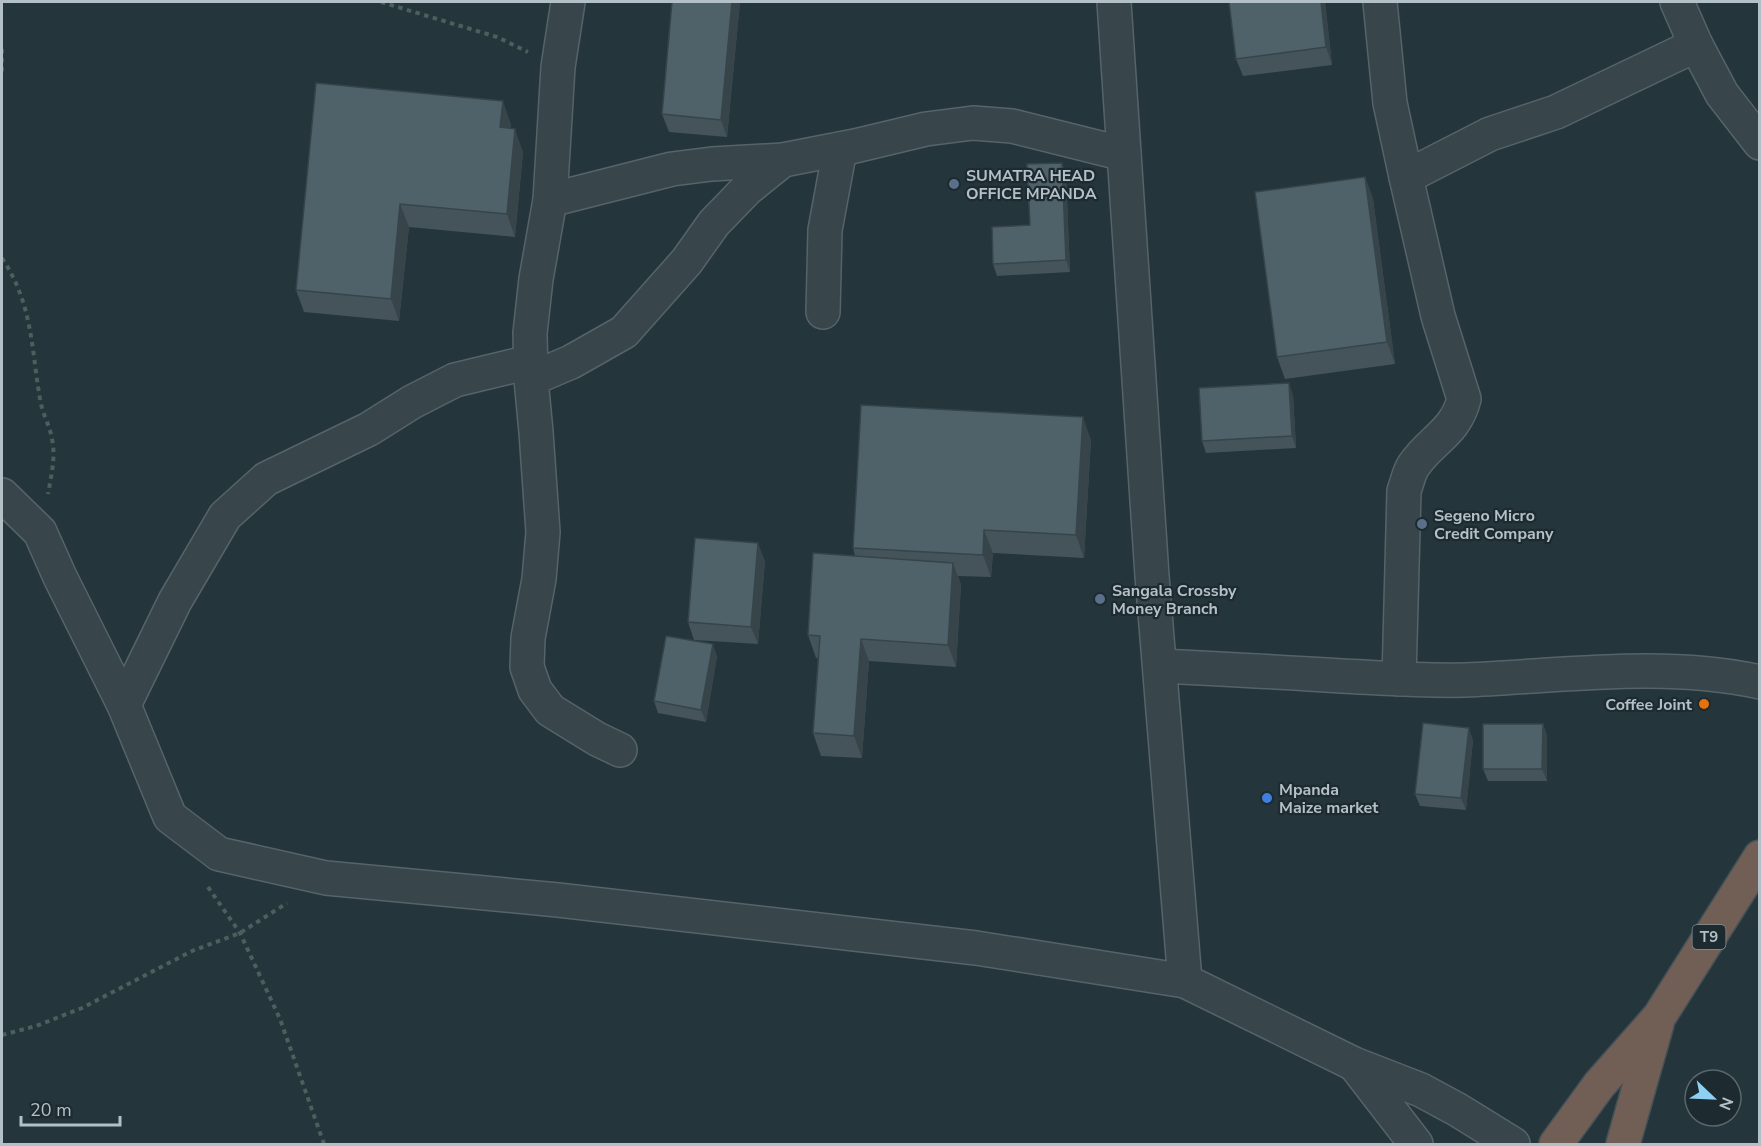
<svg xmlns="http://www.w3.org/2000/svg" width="1761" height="1146" font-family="'Nunito Sans',sans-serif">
<rect width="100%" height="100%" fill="#24353b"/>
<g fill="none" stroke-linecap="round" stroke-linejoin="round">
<defs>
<g id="minor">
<polyline points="568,2 558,67 550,200 536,279 530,333 531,379 536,432 543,532 539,579 528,638 527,667 535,690 550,710 597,739 620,750"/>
<polyline points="1114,2 1152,576 1185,981"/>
<path d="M 1380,2 L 1390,103 L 1406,177 L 1438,316 L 1464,399 C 1455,433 1432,439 1414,465 C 1409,472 1407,483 1404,491 L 1399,679"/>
<polyline points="1677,2 1696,45 1722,94 1760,143"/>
<polyline points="1406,177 1490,134 1556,112 1696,45"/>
<polyline points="550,200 672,169 712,164 783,160 855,146 926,129 973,123 1012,126 1124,154"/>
<polyline points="823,312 825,230 840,149"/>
<polyline points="531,379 571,362 624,332 687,261 714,223 747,189 783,160"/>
<polyline points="2,495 40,532 60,577 124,705 170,817 219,854 326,878 558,900 976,948 1185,981 1354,1064 1421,1090 1458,1110 1513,1144"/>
<path d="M 1160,666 C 1221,669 1281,672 1342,676 C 1383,678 1424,681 1465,680 C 1563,676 1663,661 1760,682"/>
<polyline points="124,705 175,601 225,516 266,479 369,429 412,402 455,380 530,362"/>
<polyline points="1355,1065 1416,1144"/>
</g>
<g id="highway">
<polyline points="1556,1144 1599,1085 1659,1017 1760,857"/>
<polyline points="1623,1144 1657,1024"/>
</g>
</defs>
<use href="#minor" stroke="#56636a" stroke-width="36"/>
<use href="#highway" stroke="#435057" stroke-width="36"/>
<g stroke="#4b605c" stroke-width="4" stroke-dasharray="4.5 4.5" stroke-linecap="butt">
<polyline points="381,2 497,37 528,52"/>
<polyline points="2,49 2,73"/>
<path d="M 2,258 C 33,305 31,347 40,399 C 42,413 50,426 52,439 C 56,457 51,477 48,494"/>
<polyline points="208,887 240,933 280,1019 324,1144"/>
<polyline points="2,1035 36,1026 82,1008 192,951 240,933 287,903"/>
</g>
<use href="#minor" stroke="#38464c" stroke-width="33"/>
<use href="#highway" stroke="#715f55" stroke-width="33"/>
</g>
<g fill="#44545a">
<polygon points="672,2 740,2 727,137 669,132 662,114"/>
<polygon points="1229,2 1325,2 1332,65 1243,76 1236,59"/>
<polygon points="316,83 511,124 510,129 523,152 515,237 409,227 399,321 304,312 296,290"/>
<polygon points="1062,163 1066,175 1070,272 997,276 993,264 1030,225"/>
<polygon points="1365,177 1373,199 1395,364 1285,379 1277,357"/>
<polygon points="1293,395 1296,448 1206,453 1202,441"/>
<polygon points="1091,440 1084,558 993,553 991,577 958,576 961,585 956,667 869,661 862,758 821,756 813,733 818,658 816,658 808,635 855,556 853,548"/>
<polygon points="765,561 758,644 694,640 688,622"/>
<polygon points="717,656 706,722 658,713 654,701"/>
<polygon points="1543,724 1547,736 1547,781 1488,781 1483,769"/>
<polygon points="1473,740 1466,810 1420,806 1415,794"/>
</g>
<g fill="#37454a">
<polygon points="732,2 740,2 727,137 721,120"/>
<polygon points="1321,2 1325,2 1332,65 1326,47"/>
<polygon points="503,101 511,124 508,150 500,127"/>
<polygon points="515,129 523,152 515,237 507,214"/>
<polygon points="1062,163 1066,175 1070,272 1066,260"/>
<polygon points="1365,177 1373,199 1395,364 1387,342"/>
<polygon points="400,204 409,227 399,321 391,299"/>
<polygon points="1289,383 1293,395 1296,448 1292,436"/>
<polygon points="1083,417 1091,440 1084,558 1076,535"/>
<polygon points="984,530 993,553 991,577 983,555"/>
<polygon points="758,543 765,561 758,644 751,627"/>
<polygon points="953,563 961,585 956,667 948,645"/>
<polygon points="861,639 869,661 862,758 854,736"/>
<polygon points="713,644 717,656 706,722 701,710"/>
<polygon points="1543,724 1547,736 1547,781 1542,769"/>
<polygon points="1469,728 1473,740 1466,810 1461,798"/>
</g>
<g fill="#4f6269" stroke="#37454a" stroke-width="1.5">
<polygon points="672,2 732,2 721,120 662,114"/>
<polygon points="1229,2 1321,2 1326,47 1236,59"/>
<polygon points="316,83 503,101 500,127 515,129 507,214 400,204 391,299 296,290"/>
<polygon points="1062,163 1066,260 993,264 992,227 1030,225 1027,164"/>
<polygon points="1365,177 1387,342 1277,357 1255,192"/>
<polygon points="1289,383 1292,436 1202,441 1199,388"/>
<polygon points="861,405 1083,417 1076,535 984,530 983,555 853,548"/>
<polygon points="695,538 758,543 751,627 688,622"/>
<polygon points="813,553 953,563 948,645 861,639 854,736 813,733 820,636 808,635"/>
<polygon points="666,636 713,644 701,710 654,701"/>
<polygon points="1423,723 1469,728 1461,798 1415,794"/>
<polygon points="1483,724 1543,724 1542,769 1483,769"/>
</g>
<g fill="#5c6f8a" stroke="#1d2b31" stroke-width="2">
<circle cx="954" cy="184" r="6"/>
<circle cx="1422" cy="524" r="6"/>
<circle cx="1100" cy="599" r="6"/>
</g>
<circle fill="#e8710a" stroke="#1d2b31" stroke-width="2" cx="1704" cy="704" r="6"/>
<circle fill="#3f7fe0" stroke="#1d2b31" stroke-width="2" cx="1267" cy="798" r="6"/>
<g text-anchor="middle" stroke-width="4.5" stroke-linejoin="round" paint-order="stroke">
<rect fill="#1d2b31" stroke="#87939a" stroke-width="1.5" x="1692.5" y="925" width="33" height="24" rx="4.5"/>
<g font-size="15" font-weight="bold" fill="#b4c0c7">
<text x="1709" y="942">T9</text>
</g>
<g font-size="16" font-weight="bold" fill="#b4c0c7" stroke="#1d2b31" text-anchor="start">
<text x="966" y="181">SUMATRA HEAD<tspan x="966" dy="18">OFFICE MPANDA</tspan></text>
<text x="1434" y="521">Segeno Micro<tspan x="1434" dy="18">Credit Company</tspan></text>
<text x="1112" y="596">Sangala Crossby<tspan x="1112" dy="18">Money Branch</tspan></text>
<text x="1692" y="710" text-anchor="end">Coffee Joint</text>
<text x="1279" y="795">Mpanda<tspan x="1279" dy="18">Maize market</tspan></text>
</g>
</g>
<rect width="1761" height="1146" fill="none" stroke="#b4c0c7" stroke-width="6"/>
<g transform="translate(1713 1098) rotate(113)"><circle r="28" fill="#1d2b31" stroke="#59676d" stroke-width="1.5"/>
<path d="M0-4.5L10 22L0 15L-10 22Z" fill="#8dd0f3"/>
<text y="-9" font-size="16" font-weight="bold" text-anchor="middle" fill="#b4c0c7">N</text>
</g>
<path d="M21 1116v9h99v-9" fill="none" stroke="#b4c0c7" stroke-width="3"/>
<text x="30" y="1116" font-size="18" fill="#b4c0c7" stroke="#1d2b31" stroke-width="4.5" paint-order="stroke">20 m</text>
</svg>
